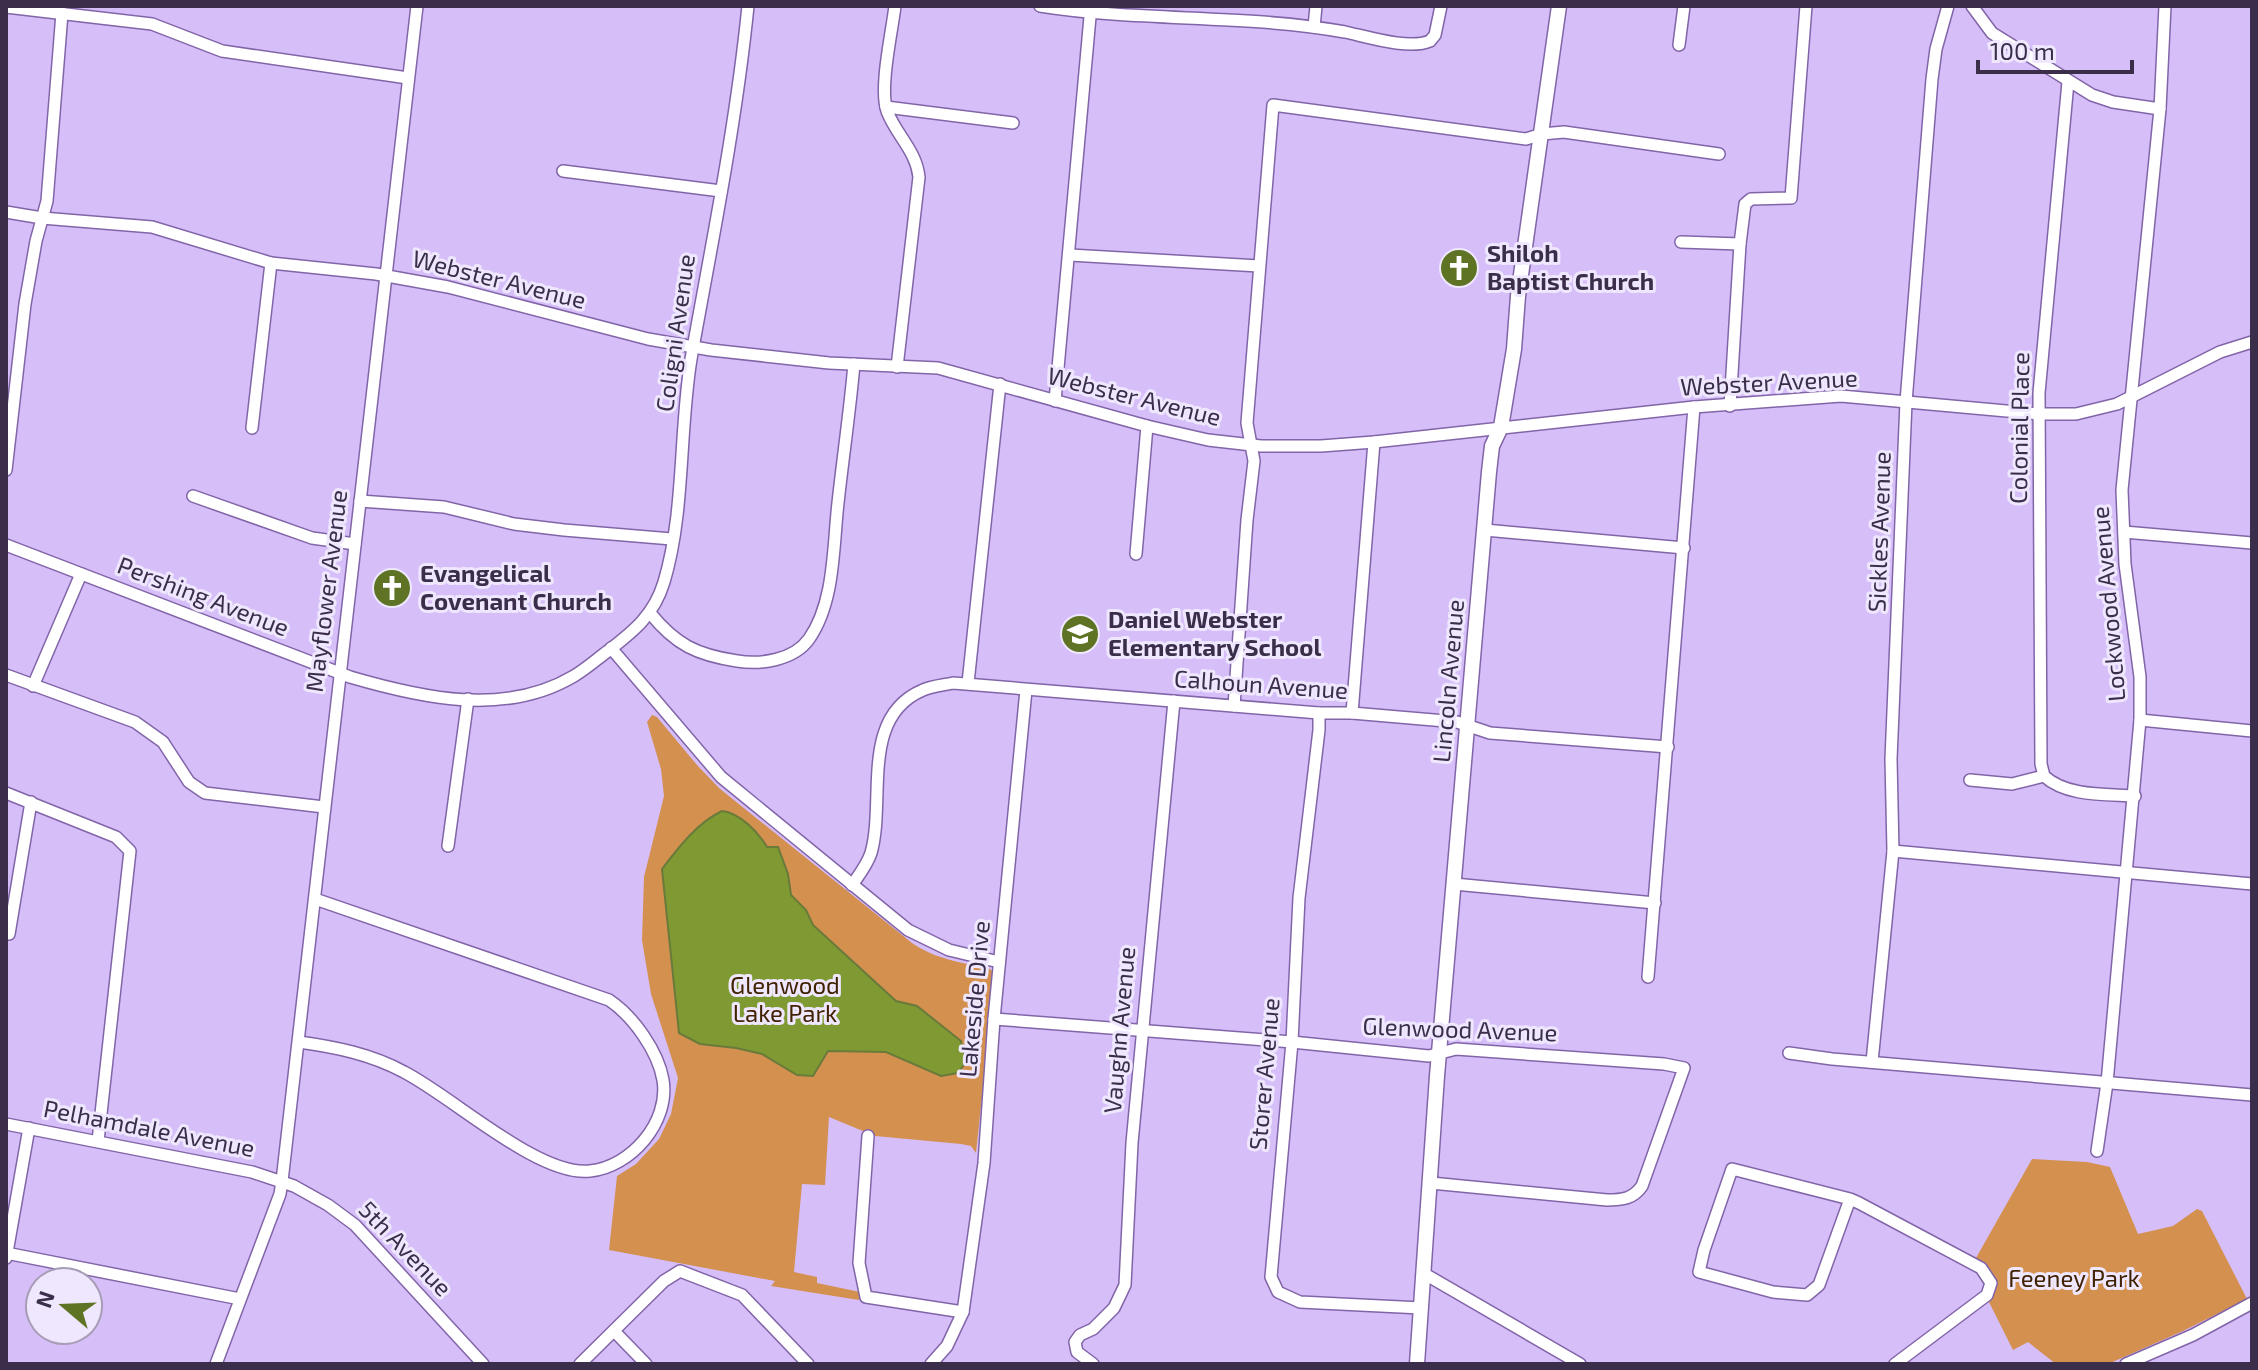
<svg xmlns="http://www.w3.org/2000/svg" width="2258" height="1370" font-family="'Exo 2',sans-serif">
<rect width="100%" height="100%" fill="#d6bef9"/>
<g fill="#d4904f">
<path d="M 652,715 L 657,717 L 697,765 L 719,788 L 912,943 C 937,960 961,962 990,969 L 995,974 L 976,1153 L 971,1146 L 961,1144 L 875,1136 L 829,1117 L 825,1185 L 802,1184 L 794,1272 L 817,1277 L 817,1283 L 860,1292 L 859,1300 L 771,1286 L 775,1281 L 609,1250 L 617,1176 L 636,1164 L 659,1139 L 671,1114 L 678,1078 L 651,994 L 642,940 L 644,877 L 664,796 L 661,769 L 647,722 Z"/>
<path d="M 2032,1159 L 2087,1162 L 2110,1167 L 2138,1234 L 2173,1226 L 2197,1209 L 2202,1211 L 2247,1299 L 2183,1331 L 2108,1364 L 2056,1364 L 2028,1342 L 2013,1350 L 1989,1302 C 2001,1279 1994,1274 1976,1258 Z"/>
</g>
<path fill="#7f9a33" stroke="#6a7a3a" stroke-width="2" d="M 722,811 C 740,813 758,832 767,847 L 778,847 L 788,874 L 791,895 L 806,910 L 813,925 L 896,1001 L 917,1006 L 961,1041 L 966,1062 L 958,1073 L 941,1076 L 886,1052 L 828,1051 L 813,1076 L 797,1075 L 762,1054 L 736,1048 L 700,1044 L 679,1033 L 662,869 C 678,848 698,822 722,811 Z"/>
<g fill="none" stroke-linecap="round" stroke-linejoin="round">
<defs>
<g id="minor">
<path d="M 895,6 C 892,32 879,88 887,111 C 896,135 916,150 919,177 L 897,367"/>
<path d="M 1040,6 C 1141,22 1245,14 1345,32 C 1368,37 1409,50 1430,41 L 1435,35 L 1441,6"/>
<polyline points="1972,6 1992,33 2092,95 2113,102 2160,109"/>
<polyline points="6,7 152,24 222,51 408,78"/>
<polyline points="1314,27 1316,6"/>
<polyline points="1679,45 1684,6"/>
<path d="M 2068,82 L 2039,393 L 2041,764 L 2044,776 C 2067,797 2106,794 2135,796"/>
<polyline points="886,107 1013,123"/>
<polyline points="563,171 721,191"/>
<polyline points="6,212 42,218 152,227 271,263 376,274 448,287 648,339 711,350 829,363 938,368 1147,426 1208,440 1261,446 1321,446 1374,442 1694,407 1841,396 2039,414 2076,414 2117,404 2220,352 2252,342"/>
<polyline points="1681,242 1740,244"/>
<polyline points="1070,255 1259,266"/>
<polyline points="1055,401 1091,6"/>
<polyline points="1730,406 1740,244 1745,204 1751,199 1791,198 1806,6"/>
<polyline points="252,428 271,263"/>
<polyline points="6,470 25,304 36,241 47,201 62,13"/>
<polyline points="193,496 312,538 355,544"/>
<polyline points="360,501 444,507 514,524 564,530 672,539"/>
<polyline points="1485,530 1684,548"/>
<polyline points="2124,532 2252,543"/>
<path d="M 6,545 L 350,677 C 422,698 505,717 574,676 C 586,669 597,659 608,651 C 634,631 654,615 664,582 C 685,512 679,432 691,359 C 712,242 736,125 748,6"/>
<polyline points="1136,554 1147,426"/>
<path d="M 650,613 C 676,645 697,655 737,661 C 761,665 794,660 809,639 C 835,602 833,546 838,503 C 843,457 850,410 854,364"/>
<polyline points="611,648 721,777 908,930 949,950 999,962"/>
<polyline points="6,675 135,722 163,742 189,782 205,793 324,807"/>
<polyline points="968,683 1000,384"/>
<polyline points="33,686 81,574"/>
<polyline points="1234,706 1247,520 1254,461 1247,423 1273,105 1526,139 1542,134 1564,132 1719,154"/>
<polyline points="1319,713 1319,730 1299,898 1292,1042 1271,1277 1278,1292 1300,1302 1421,1308"/>
<polyline points="1352,713 1374,442"/>
<polyline points="2140,720 2252,731"/>
<polyline points="1970,780 2012,784 2044,776"/>
<polyline points="6,793 116,837 130,851 98,1141"/>
<polyline points="448,846 468,699"/>
<polyline points="1893,851 2252,884"/>
<polyline points="1454,884 1655,903"/>
<path d="M 852,885 C 859,875 867,865 871,853 C 886,800 859,717 923,690 C 932,686 944,685 953,683 L 1319,713 L 1352,713 L 1457,722 L 1490,733 L 1668,747"/>
<polyline points="9,934 31,802"/>
<polyline points="1648,977 1694,407"/>
<path d="M 994,1019 L 1292,1042 L 1429,1056 L 1456,1049 L 1664,1064 L 1684,1068 L 1642,1186 C 1633,1199 1622,1200 1607,1200 L 1431,1183"/>
<path d="M 299,1042 C 335,1047 371,1054 404,1072 C 453,1097 539,1177 590,1171 C 631,1167 670,1122 663,1080 C 658,1051 633,1016 609,1000 L 315,899"/>
<polyline points="1789,1053 1832,1059 2252,1095"/>
<polyline points="1872,1062 1893,851 1891,759 1906,402 1932,79 1936,49 1948,6"/>
<polyline points="6,1124 252,1172 294,1186 328,1205 355,1225 483,1364"/>
<polyline points="868,1136 859,1263 866,1297 963,1312"/>
<polyline points="2097,1151 2107,1083 2140,720 2140,677 2125,564 2122,490 2160,109 2165,6"/>
<polyline points="1850,1199 1819,1285 1807,1295 1773,1292 1699,1272 1704,1250 1732,1169 1850,1199 1859,1203 1981,1268 1991,1283 1987,1295 1895,1364"/>
<polyline points="6,1253 240,1299"/>
<polyline points="6,1258 29,1128"/>
<polyline points="1423,1273 1580,1364"/>
<polyline points="614,1331 646,1364"/>
<polyline points="216,1364 280,1194 282,1181 417,6"/>
<polyline points="580,1364 664,1281 680,1271 742,1295 808,1364"/>
<polyline points="931,1364 947,1346 963,1312 984,1163 994,1019 1026,690"/>
<polyline points="1093,1364 1077,1352 1075,1342 1080,1335 1093,1329 1114,1308 1125,1285 1132,1143 1174,701"/>
<polyline points="2126,1364 2193,1335 2252,1303"/>
</g>
<polyline id="major" points="1417,1364 1437,1076 1489,472 1492,446 1501,427 1514,349 1518,296 1559,6"/>
</defs>
<use href="#minor" stroke="#8265a8" stroke-width="14"/>
<use href="#major" stroke="#8265a8" stroke-width="17"/>
<use href="#minor" stroke="#fff" stroke-width="11"/>
<use href="#major" stroke="#fff" stroke-width="14"/>
</g>
<defs>
<symbol id="church-disc" viewBox="-11 -11 22 22"><circle r="9.5" fill="#5e7323" stroke="#efe7fe"/><path d="M-1.2-6h2.4v3.5h3.3v2.4h-3.3V6h-2.4V-.1h-3.3v-2.4h3.3Z" fill="#fff"/></symbol>
<symbol id="school-disc" viewBox="-11 -11 22 22"><circle r="9.5" fill="#5e7323" stroke="#efe7fe"/><path d="M0-5L7-2L0 1L-7-2ZM-4 1L0 2.5L4 1V4Q0 6-4 4Z" fill="#fff"/></symbol>
</defs>
<g fill-rule="evenodd">
<use href="#church-disc" x="1437" y="246" width="44" height="44"/>
<use href="#church-disc" x="370" y="566" width="44" height="44"/>
<use href="#school-disc" x="1058" y="612" width="44" height="44"/>
</g>
<g text-anchor="middle" stroke-width="6" stroke-linejoin="round" paint-order="stroke">
<g font-size="24" font-weight="bold" fill="#3a2e4b" stroke="#efe7fe" text-anchor="start">
<text x="1487" y="262">Shiloh<tspan x="1487" dy="28">Baptist Church</tspan></text>
<text x="420" y="582">Evangelical<tspan x="420" dy="28">Covenant Church</tspan></text>
<text x="1108" y="628">Daniel Webster<tspan x="1108" dy="28">Elementary School</tspan></text>
</g>
<g font-size="24" fill="#3a2e4b" stroke="#efe7fe">
<text transform="translate(499 280) rotate(14)" y="8">Webster Avenue</text>
<text transform="translate(676 333) rotate(-82)" y="8">Coligni Avenue</text>
<text transform="translate(1769 383) rotate(-3)" y="8">Webster Avenue</text>
<text transform="translate(1134 397) rotate(14)" y="8">Webster Avenue</text>
<text transform="translate(2020 428) rotate(-89)" y="8">Colonial Place</text>
<text transform="translate(1880 532) rotate(-88)" y="8">Sickles Avenue</text>
<text transform="translate(327 591) rotate(-83)" y="8">Mayflower Avenue</text>
<text transform="translate(203 597) rotate(21)" y="8">Pershing Avenue</text>
<text transform="translate(2109 604) rotate(-95)" y="8">Lockwood Avenue</text>
<text transform="translate(1449 681) rotate(-85)" y="8">Lincoln Avenue</text>
<text transform="translate(1261 685) rotate(4)" y="8">Calhoun Avenue</text>
<text transform="translate(975 999) rotate(-85)" y="8">Lakeside Drive</text>
<text transform="translate(1120 1030) rotate(-85)" y="8">Vaughn Avenue</text>
<text transform="translate(1460 1030) rotate(2)" y="8">Glenwood Avenue</text>
<text transform="translate(1265 1074) rotate(-85)" y="8">Storer Avenue</text>
<text transform="translate(149 1129) rotate(11)" y="8">Pelhamdale Avenue</text>
<text transform="translate(405 1249) rotate(46)" y="8">5th Avenue</text>
</g>
<g font-size="24" fill="#402100" stroke="#efe7fe">
<text x="785" y="994">Glenwood<tspan x="785" dy="28">Lake Park</tspan></text>
<text x="2074" y="1287">Feeney Park</text>
</g>
</g>
<rect width="2258" height="1370" fill="none" stroke="#3a2e4b" stroke-width="16"/>
<g transform="translate(64 1306) rotate(289)"><circle r="38" fill="#efe7fe" stroke="#a79db6" stroke-width="2"/>
<path d="M0-6L14 30L0 20L-14 30Z" fill="#5e7323"/>
<text y="-12" font-size="22" font-weight="bold" text-anchor="middle" fill="#3a2e4b">N</text>
</g>
<path d="M1978 60v12h154v-12" fill="none" stroke="#3a2e4b" stroke-width="4"/>
<text x="1990" y="60" font-size="24" fill="#3a2e4b" stroke="#efe7fe" stroke-width="6" paint-order="stroke">100 m</text>
</svg>
